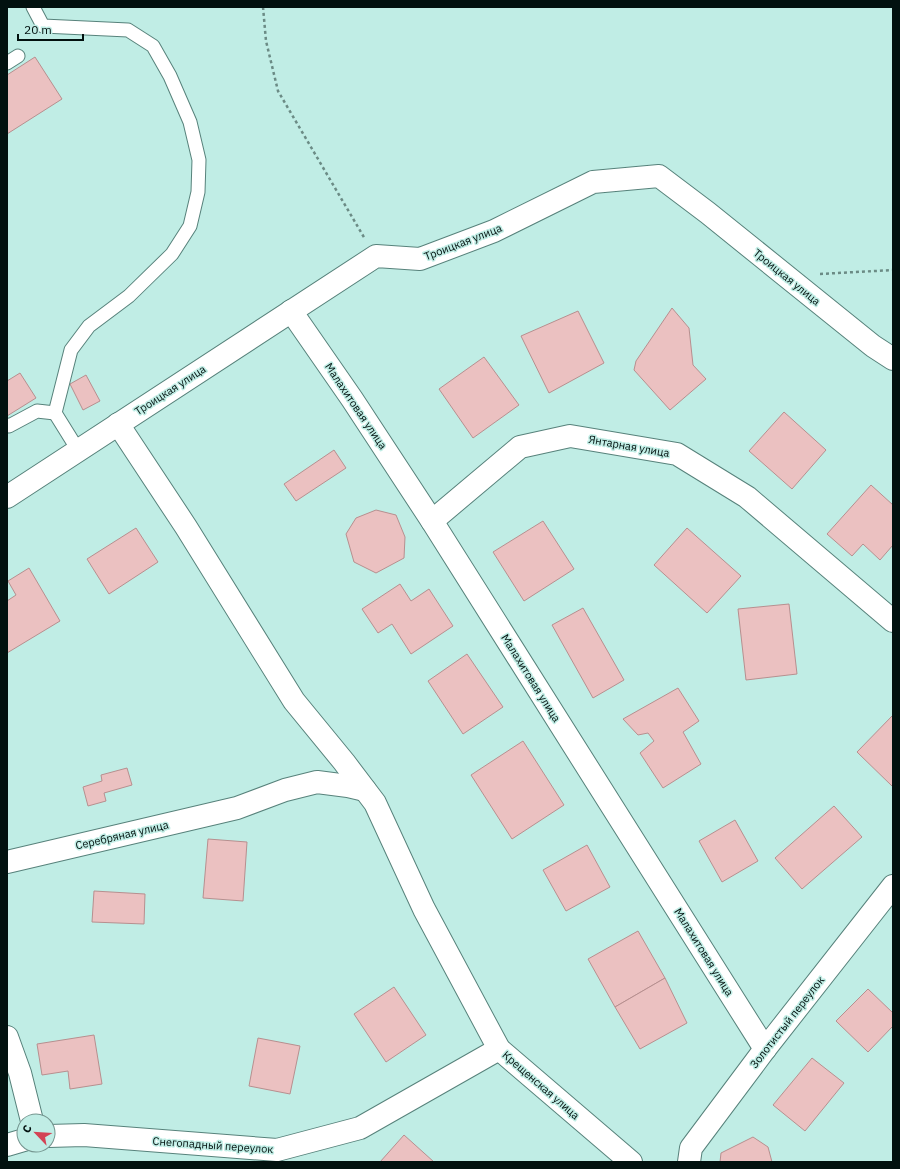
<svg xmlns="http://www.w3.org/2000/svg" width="900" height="1169" font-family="'IBM Plex Sans',sans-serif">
<rect width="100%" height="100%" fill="#c0ede5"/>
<g fill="#ebc1c1" stroke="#b78f8f">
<polygon points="35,57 62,99 7,134 7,75"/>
<polygon points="672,308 689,328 693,365 706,379 670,410 634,370 636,361"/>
<polygon points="578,311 604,363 549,393 521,336"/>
<polygon points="484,357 519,405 473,438 439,389"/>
<polygon points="20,373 36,398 7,416 7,381"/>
<polygon points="86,375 100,401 83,410 70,384"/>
<polygon points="784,412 826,450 792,489 749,451"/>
<polygon points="334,450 346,468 296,501 284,484"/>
<polygon points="871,485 893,505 893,545 880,560 863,544 852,556 827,534"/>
<polygon points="376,510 396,515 405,537 404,558 376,573 354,562 346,534 356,518"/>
<polygon points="543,521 574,569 524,601 493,552"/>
<polygon points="136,528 158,562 109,594 87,559"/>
<polygon points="687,528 741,576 707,613 654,565"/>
<polygon points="29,568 60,621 7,653 7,601 16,595 8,581"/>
<polygon points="400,584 411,601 429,589 453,626 411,654 392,624 378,633 362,609"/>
<polygon points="789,604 797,674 746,680 738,609"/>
<polygon points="583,608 624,680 593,698 552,625"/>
<polygon points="467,654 503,707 463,734 428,681"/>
<polygon points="678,688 699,721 683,732 701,764 663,788 640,753 654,741 648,733 638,735 623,719"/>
<polygon points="893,715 893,784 892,786 857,752"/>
<polygon points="523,741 564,805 512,839 471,775"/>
<polygon points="127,768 132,785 104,793 106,801 88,806 83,787 102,781 101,775"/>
<polygon points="834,806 862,837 802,889 775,858"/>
<polygon points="735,820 758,861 722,882 699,841"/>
<polygon points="208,839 247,842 243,901 203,898"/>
<polygon points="587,845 610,887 566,911 543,870"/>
<polygon points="94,891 145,894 144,924 92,922"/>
<polygon points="638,931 665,978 615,1007 588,959"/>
<polygon points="665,978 687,1023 640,1049 615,1007"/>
<polygon points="394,987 426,1035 386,1062 354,1014"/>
<polygon points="868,989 893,1013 893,1026 868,1052 836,1021"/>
<polygon points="94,1035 102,1084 70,1089 68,1071 42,1075 37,1044"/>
<polygon points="258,1038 300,1046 290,1094 249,1086"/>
<polygon points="812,1058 844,1083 805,1131 773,1105"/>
<polygon points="404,1135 434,1162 380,1162"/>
<polygon points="753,1137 768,1147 772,1162 720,1162 721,1153"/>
</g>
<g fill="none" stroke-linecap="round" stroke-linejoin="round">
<defs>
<g id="lane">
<polyline points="33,7 43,26 128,30 153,46 170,76 190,122 199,160 198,192 190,226 172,254 129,296 89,326 71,350 55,413 78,450"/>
<polyline points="7,63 18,56"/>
<polyline points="7,425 9,426 37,411 55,413"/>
</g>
<g id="street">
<polyline points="291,311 352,399 432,521 765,1049"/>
<polyline points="118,424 186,527 294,701 344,762 375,803 424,909 499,1049 631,1162"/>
<polyline points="7,497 376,256 420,259 494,231 593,182 659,176 708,213 873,346 893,359"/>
<polyline points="432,521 520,447 570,436 677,454 747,497 893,621"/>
<polyline points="7,862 237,808 285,790 317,782 348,786 365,790"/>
<polyline points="7,1037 20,1073 32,1121"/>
<polyline points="48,1136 84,1135 277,1150 360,1128 499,1049"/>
<polyline points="7,1145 24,1140"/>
<polyline points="689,1162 691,1148 765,1049 893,886"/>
</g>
</defs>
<use href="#lane" stroke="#57827b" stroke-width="15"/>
<use href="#street" stroke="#57827b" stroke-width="24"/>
<g stroke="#6b8b85" stroke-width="2.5" stroke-dasharray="3 3" stroke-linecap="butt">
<polyline points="263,7 266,41 278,91 365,239"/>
<polyline points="820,274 893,270"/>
</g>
<use href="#lane" stroke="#fff" stroke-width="13"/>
<use href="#street" stroke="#fff" stroke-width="22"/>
</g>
<g text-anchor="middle" stroke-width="3" stroke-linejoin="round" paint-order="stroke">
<g font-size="11" fill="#02110f" stroke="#c0ede5">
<text transform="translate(463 242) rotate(-21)" y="4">Троицкая улица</text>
<text transform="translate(787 277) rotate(39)" y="4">Троицкая улица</text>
<text transform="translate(170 390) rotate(-33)" y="4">Троицкая улица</text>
<text transform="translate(356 406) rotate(56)" y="4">Малахитовая улица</text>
<text transform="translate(629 446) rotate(10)" y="4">Янтарная улица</text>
<text transform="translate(531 678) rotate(58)" y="4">Малахитовая улица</text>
<text transform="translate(122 835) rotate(-13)" y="4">Серебряная улица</text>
<text transform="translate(704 952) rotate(58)" y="4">Малахитовая улица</text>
<text transform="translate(787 1022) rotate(-52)" y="4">Золотистый переулок</text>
<text transform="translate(541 1085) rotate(41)" y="4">Крещенская улица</text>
<text transform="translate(213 1145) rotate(4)" y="4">Снегопадный переулок</text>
</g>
</g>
<rect width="900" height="1169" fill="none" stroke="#02110f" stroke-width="16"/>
<g transform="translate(36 1133) rotate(295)"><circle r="19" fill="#c0ede5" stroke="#74958f"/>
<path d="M0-3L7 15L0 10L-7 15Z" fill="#d34354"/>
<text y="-6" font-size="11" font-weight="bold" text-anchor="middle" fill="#02110f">С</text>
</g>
<path d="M18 34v6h65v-6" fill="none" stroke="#02110f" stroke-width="2"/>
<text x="24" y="34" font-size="12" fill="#02110f" stroke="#c0ede5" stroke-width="3" paint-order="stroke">20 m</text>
</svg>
